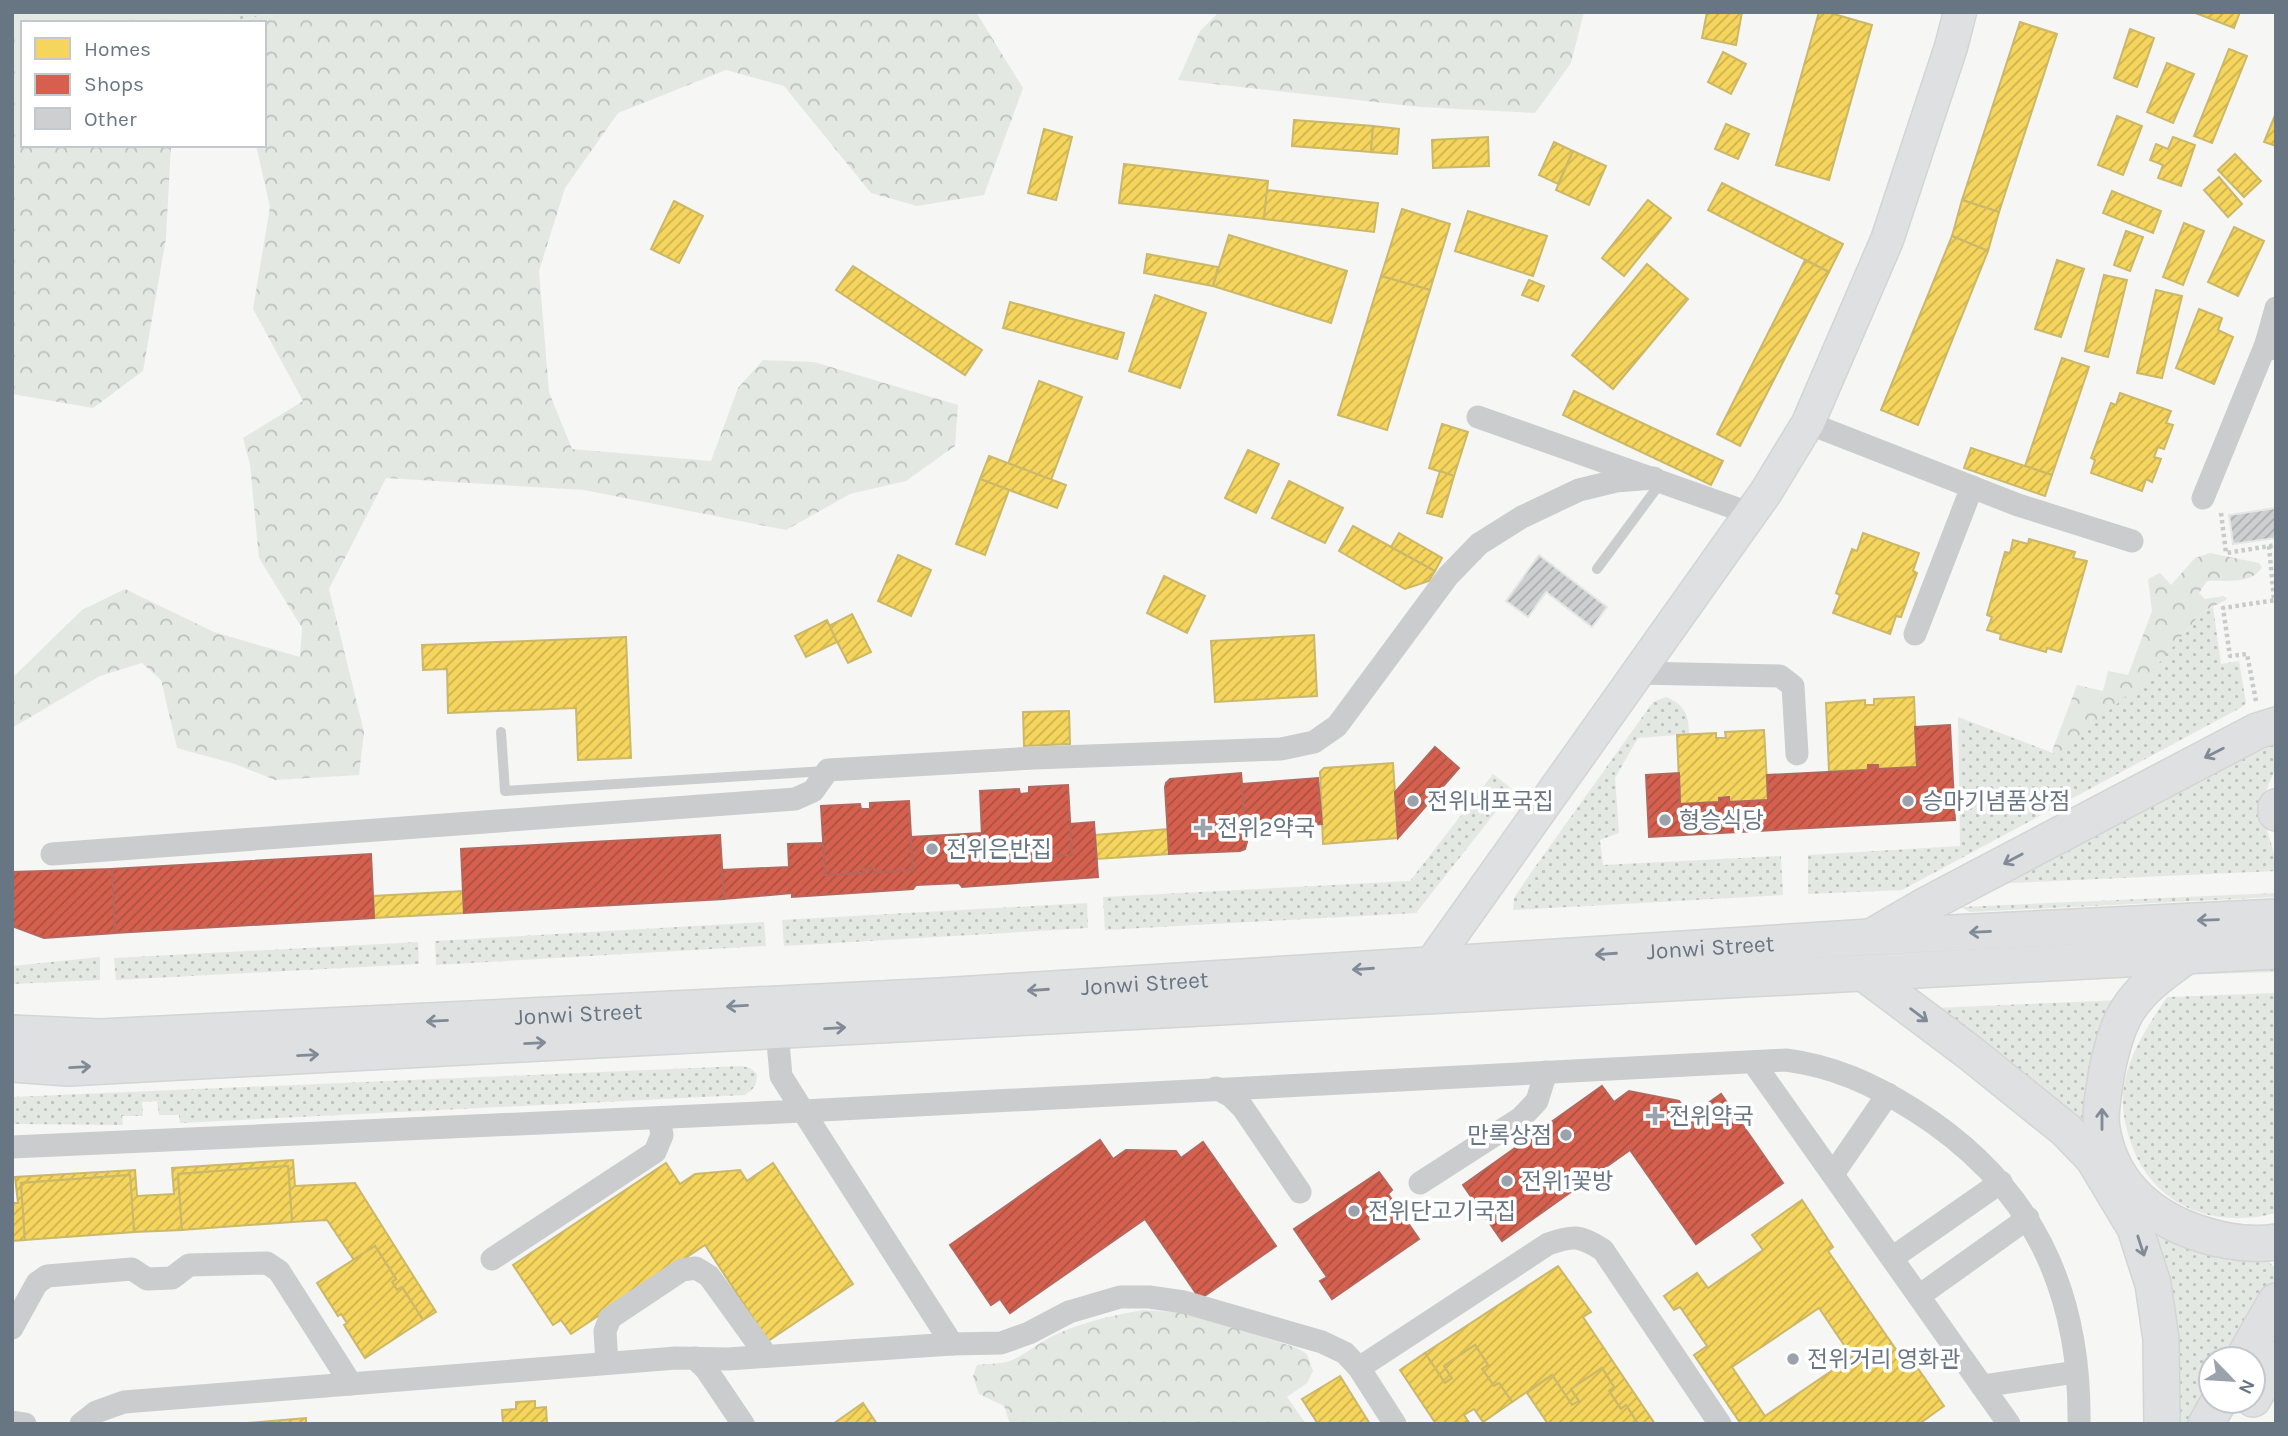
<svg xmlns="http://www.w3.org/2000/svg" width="2288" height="1436" font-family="Karla,'Noto Sans KR',sans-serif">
<defs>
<pattern id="grass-dots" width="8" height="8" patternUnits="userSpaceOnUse" patternTransform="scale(1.75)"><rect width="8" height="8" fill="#e4e8e3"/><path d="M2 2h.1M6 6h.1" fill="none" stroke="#bdc1be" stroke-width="1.8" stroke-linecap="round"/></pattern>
<pattern id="forest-crowns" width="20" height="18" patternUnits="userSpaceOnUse" patternTransform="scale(1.75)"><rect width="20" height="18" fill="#e4e8e3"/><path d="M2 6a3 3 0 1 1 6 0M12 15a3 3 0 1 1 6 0" fill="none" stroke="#bdc1be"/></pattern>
<pattern id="homes-hatch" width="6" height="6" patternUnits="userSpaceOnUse" patternTransform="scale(1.75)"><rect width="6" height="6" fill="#f6d55c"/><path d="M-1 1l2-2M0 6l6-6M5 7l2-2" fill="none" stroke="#cbb152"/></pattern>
<pattern id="shops-hatch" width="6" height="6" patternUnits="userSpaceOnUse" patternTransform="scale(1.75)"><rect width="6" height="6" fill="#d6604d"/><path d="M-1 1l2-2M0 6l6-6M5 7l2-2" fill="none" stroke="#a85144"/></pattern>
<pattern id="building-hatch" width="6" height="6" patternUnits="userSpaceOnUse" patternTransform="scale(1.75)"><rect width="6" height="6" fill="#cdcfd0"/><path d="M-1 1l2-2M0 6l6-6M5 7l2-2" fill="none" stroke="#aaadae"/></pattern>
</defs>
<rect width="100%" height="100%" fill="#f6f6f5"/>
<g fill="url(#grass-dots)">
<polygon points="223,12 282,12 239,20"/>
<polygon points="2213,607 2221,664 2239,661 2246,703 2242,707 1902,890 1808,894 1808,855 1960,846 1958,717 2056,754 2171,649 2202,612"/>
<path d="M 1666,697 C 1684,704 1689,715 1689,734 L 1638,738 L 1615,778 L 1619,833 L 1600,840 L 1603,865 L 1781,856 L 1783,895 L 1513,910 L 1514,898 L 1530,874 L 1653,702 Z"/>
<path d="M 2276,735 C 2276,745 2278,759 2275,768 C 2271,782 2264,790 2264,805 C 2263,829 2276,848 2276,871 L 1988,884 Z"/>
<polygon points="1493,774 1513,790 1416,913 1105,930 1103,897 1410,881"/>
<polygon points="2276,893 2276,897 1970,912 1961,907"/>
<polygon points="1087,903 1088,928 784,946 782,920"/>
<polygon points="764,922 766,946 436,965 435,941"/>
<polygon points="418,942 419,964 116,980 114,958"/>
<polygon points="100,957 100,980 12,984 12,966"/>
<polygon points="2276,966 2276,972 2176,975 2179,973"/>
<path d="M 2276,993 L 2276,1213 C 2213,1230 2150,1205 2130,1140 C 2125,1125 2122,1109 2123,1093 C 2127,1056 2147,1027 2167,997 Z"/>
<polygon points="2121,1000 2085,1122 2035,1082 1934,1008"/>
<path d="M 741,1066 L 750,1068 L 757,1074 C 757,1085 754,1090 744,1095 L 180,1123 L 179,1115 L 159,1115 L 157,1101 L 142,1102 L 143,1116 L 122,1116 L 123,1125 L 12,1124 L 12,1097 Z"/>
<polygon points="2160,1235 2263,1256 2276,1269 2276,1279 2231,1359 2211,1359 2211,1394 2194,1424 2173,1424 2156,1241"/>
</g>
<g fill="url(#forest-crowns)">
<polygon points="12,12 223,12 239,20 282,12 976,12 1023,88 984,195 917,206 871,193 784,86 726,70 618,113 565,188 539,271 549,392 572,449 711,461 738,388 763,360 814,362 958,405 955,446 906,481 850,494 786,530 584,490 386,478 329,589 364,732 359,775 275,780 235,764 177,748 161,680 142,663 100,676 12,728 12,678 82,610 125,589 214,632 300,657 302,628 259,558 250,465 243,438 303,401 253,309 270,207 256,145 264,145 264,23 23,23 23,145 171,145 166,238 143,371 93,408 12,394"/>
<polygon points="1219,12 1584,12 1571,63 1535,113 1420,107 1178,80 1200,31"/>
<path d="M 2210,553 L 2259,563 L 2262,567 C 2252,585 2226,580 2207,581 L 2199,593 L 2205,599 L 2223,596 L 2227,598 L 2226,600 L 2202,612 L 2143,682 L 2056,755 L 2052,751 L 2077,685 L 2103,691 L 2108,671 L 2128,675 L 2152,611 L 2148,579 L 2160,573 L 2171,585 L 2195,558 Z"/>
<path d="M 1143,1310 L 1189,1313 L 1297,1348 L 1307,1354 L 1313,1371 L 1307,1383 L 1287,1397 L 1306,1424 L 1010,1424 L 1004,1406 L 979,1394 L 973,1376 L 977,1365 C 988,1363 998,1365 1009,1361 C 1024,1356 1034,1346 1047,1339 C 1076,1323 1111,1316 1143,1310 Z"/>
</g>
<g fill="url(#homes-hatch)" stroke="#cbb868" stroke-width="2" fill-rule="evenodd">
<polygon points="1707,12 1742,12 1736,45 1702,38"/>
<polygon points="1819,12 1827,12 1872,25 1829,180 1776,165"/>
<polygon points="2193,12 2240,12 2234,28"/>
<polygon points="2020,22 2057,34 1999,212 1962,200"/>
<polygon points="2130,29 2154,38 2137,87 2114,78"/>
<polygon points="2229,49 2247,56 2212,143 2194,136"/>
<polygon points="1723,52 1746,64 1731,94 1708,82"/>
<polygon points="2167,63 2194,74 2173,123 2147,112"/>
<polygon points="2276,113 2276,146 2264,142"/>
<polygon points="2117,116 2142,126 2123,175 2098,165"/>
<polygon points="1294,120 1373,126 1371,152 1292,146"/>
<polygon points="1726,124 1749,134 1738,159 1715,149"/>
<polygon points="1373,126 1399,129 1397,154 1371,152"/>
<polygon points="1044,129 1072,137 1056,200 1028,193"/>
<polygon points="1488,137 1489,166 1433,168 1432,140"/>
<polygon points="2173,137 2195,145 2181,186 2158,178 2163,165 2150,160 2156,144 2168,149"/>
<polygon points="1554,142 1573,151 1558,184 1539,175"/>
<polygon points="1573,151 1606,166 1589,205 1556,190"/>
<polygon points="2235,154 2261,181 2244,197 2218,170"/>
<polygon points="1124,164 1268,181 1264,219 1119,203"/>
<polygon points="2219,177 2242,204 2228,217 2204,190"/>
<polygon points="1722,183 1843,244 1829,272 1708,210"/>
<polygon points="1267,190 1378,203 1374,232 1264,219"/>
<polygon points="2112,191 2161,211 2153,233 2103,213"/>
<polygon points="1648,200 1671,218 1624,276 1602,258"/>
<polygon points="1962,200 1999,212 1988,251 1952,236"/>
<polygon points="674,201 703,216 679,263 651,249"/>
<polygon points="1402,209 1450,224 1430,290 1381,276"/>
<polygon points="1468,211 1547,236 1533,276 1455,251"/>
<polygon points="2184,223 2204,231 2183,285 2163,277"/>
<polygon points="2234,227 2264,241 2238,296 2208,282"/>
<polygon points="2126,231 2143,237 2130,271 2114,265"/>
<polygon points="1229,235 1347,271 1331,323 1213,286"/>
<polygon points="1952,236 1988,251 1918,425 1881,410"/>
<polygon points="1147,254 1218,267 1213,286 1144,273"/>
<polygon points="1805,260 1829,272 1740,446 1717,434"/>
<polygon points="2057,260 2084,269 2061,337 2035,329"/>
<polygon points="1647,264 1688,299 1613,389 1572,355"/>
<polygon points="853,266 982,350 965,375 836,290"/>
<polygon points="2104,275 2127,280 2108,357 2085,351"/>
<polygon points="1381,276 1430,290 1387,430 1338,415"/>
<polygon points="1529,280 1544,286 1538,301 1522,295"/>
<polygon points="2156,290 2182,296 2162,378 2137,373"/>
<polygon points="1155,295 1206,313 1180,388 1129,371"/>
<polygon points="1010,302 1124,333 1117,359 1003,328"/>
<polygon points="2199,309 2222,318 2218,330 2233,337 2214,384 2176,368"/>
<polygon points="2062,358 2089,367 2052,475 2025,466"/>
<polygon points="1039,381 1082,397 1051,480 1008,464"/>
<polygon points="1574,391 1723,461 1711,485 1563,415"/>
<polygon points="2120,393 2171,411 2166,423 2173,425 2164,449 2158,447 2154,457 2161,459 2152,482 2146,479 2142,491 2091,473 2095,460 2091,458 2111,403 2116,405"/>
<polygon points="1442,424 1468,432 1454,476 1429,468"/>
<polygon points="1971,448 2052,475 2045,496 1964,468"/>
<polygon points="1248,450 1279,464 1256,513 1225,498"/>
<polygon points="989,456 1066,485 1057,508 980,479"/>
<polygon points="1440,471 1454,476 1442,517 1427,513"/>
<polygon points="980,479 1009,490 985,555 956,544"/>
<polygon points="1289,481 1343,508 1325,543 1272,518"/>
<polygon points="1353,526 1435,571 1429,581 1405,589 1339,551"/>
<polygon points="1399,533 1442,558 1435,571 1391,547"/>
<polygon points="1863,533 1919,553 1913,571 1917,573 1901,617 1896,616 1890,634 1833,613 1840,595 1836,593 1852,549 1857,551"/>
<polygon points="2029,539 2075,552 2073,558 2087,561 2061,652 2047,648 2046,652 2000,639 2001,634 1987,630 1992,617 1987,615 2005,552 2010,553 2013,540 2028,544"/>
<polygon points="898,555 931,570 911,616 878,601"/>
<polygon points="1164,576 1205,596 1187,633 1147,613"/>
<polygon points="852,614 871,652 848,663 829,626"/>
<polygon points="827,620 837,642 806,657 795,636"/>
<polygon points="1314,635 1317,696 1215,702 1211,641"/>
<polygon points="626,637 631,758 578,760 576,708 448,713 447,669 423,670 422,645"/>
<polygon points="1914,697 1917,767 1878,769 1878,765 1868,765 1868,770 1829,771 1826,703 1865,700 1865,705 1874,705 1874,699"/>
<polygon points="1069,711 1070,744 1024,746 1023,712"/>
<polygon points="1764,730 1768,800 1729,802 1729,797 1719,798 1719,802 1680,804 1677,735 1716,733 1716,738 1726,738 1725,732"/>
<polygon points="1393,763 1398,838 1323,844 1320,772 1324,768"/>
<polygon points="1168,829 1169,854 1097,859 1095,835"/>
<polygon points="463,891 464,913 374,918 373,896"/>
<polygon points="293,1160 295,1186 355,1183 436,1312 423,1320 402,1287 397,1290 392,1282 396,1279 375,1246 354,1260 327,1220 292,1222 288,1166 178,1174 182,1230 134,1232 130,1175 21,1183 25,1240 12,1241 12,1203 18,1203 15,1177 135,1170 137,1196 174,1194 172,1168"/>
<polygon points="666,1163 680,1184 695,1174 740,1170 747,1181 773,1163 853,1284 768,1341 705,1245 571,1334 561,1320 553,1325 513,1265"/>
<polygon points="288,1166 292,1222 182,1230 178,1174"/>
<polygon points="130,1175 134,1232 25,1240 21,1183"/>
<path d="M 1802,1200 L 1833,1247 L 1828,1251 L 1904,1361 L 1910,1357 L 1944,1406 L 1919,1424 L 1741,1424 L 1694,1355 L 1707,1346 L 1680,1307 L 1674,1310 L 1664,1296 L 1697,1273 L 1708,1288 L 1763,1250 L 1752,1235 ZM 1819,1308 L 1852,1357 L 1765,1416 L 1732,1367 Z"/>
<polygon points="375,1246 396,1279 392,1282 397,1290 402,1287 423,1320 365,1358 344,1325 347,1323 341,1314 338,1316 317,1283"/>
<polygon points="1558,1266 1591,1312 1583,1317 1655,1424 1638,1424 1626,1405 1621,1409 1609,1391 1614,1387 1602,1368 1571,1389 1579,1401 1572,1405 1552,1375 1512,1402 1499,1383 1494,1386 1482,1369 1488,1365 1475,1345 1444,1366 1452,1378 1445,1383 1425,1353"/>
<polygon points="1475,1345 1488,1365 1482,1369 1494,1386 1499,1383 1512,1402 1483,1422 1474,1409 1464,1415 1470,1424 1436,1424 1400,1370 1425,1353 1445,1383 1452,1378 1444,1366"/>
<polygon points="1602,1368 1614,1387 1609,1391 1621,1409 1626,1405 1638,1424 1548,1424 1527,1393 1552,1375 1572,1405 1579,1401 1571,1389"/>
<polygon points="1340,1376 1370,1424 1318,1424 1302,1399"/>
<polygon points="535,1401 535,1408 546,1407 547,1424 503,1424 502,1410 516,1409 516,1402"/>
<polygon points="863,1403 877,1424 833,1424"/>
<polygon points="306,1418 306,1424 235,1424"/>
</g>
<g fill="url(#shops-hatch)" stroke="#b5675e" stroke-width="2">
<polygon points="1950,725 1955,820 1649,837 1646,775 1679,773 1680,804 1719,802 1719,798 1729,797 1729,802 1768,800 1767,775 1868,770 1868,765 1878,765 1878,769 1917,767 1915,727"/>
<polygon points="1435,747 1459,768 1398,838 1395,792"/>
<polygon points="1241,773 1247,842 1245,849 1240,851 1169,854 1165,787 1166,783 1170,779"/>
<polygon points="1318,778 1322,824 1245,830 1242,784"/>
<polygon points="1068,785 1072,855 1033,857 1032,853 1022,854 1023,858 983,860 980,791 1019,789 1020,794 1029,793 1029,787"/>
<polygon points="909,801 913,870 874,873 874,868 863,869 864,873 825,875 821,806 860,804 861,809 870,809 870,803"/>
<polygon points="1094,822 1098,877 962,887 959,883 916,885 913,889 792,897 792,893 724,899 722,870 789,867 788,844 823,843 825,875 864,873 863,869 874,868 874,873 913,870 911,837 982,833 983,860 1023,858 1022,854 1032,853 1033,857 1072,855 1070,824"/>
<polygon points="720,835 724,899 464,913 461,849"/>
<polygon points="371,854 374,918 115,933 112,869"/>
<polygon points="112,869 115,933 44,938 12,926 12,872"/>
<polygon points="1602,1086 1614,1102 1629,1091 1679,1101 1690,1116 1721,1094 1783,1183 1696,1244 1630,1150 1502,1241 1463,1185"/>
<polygon points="1100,1140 1113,1159 1126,1150 1176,1151 1181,1158 1203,1142 1276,1246 1200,1299 1145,1219 1010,1313 1000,1299 991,1305 950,1245"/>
<polygon points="1379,1172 1392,1190 1388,1194 1419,1239 1332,1299 1320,1281 1327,1277 1294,1229"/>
</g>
<g fill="url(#building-hatch)" stroke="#e6e6e5" stroke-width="2">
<polygon points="2276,508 2276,538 2233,544 2229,515"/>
<polygon points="1539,555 1607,607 1592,627 1546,592 1528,617 1506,601"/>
</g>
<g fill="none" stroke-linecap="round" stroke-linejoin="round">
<defs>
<polyline id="secondary" points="1431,964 1766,492 1808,423 1887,240 1951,47 1960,12"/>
<g id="primary">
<polyline points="2276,807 2276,813"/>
<polyline points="1876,934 1928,904 2257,731 2276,725"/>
<path d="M 2185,957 C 2163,973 2142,987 2127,1011 C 2117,1027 2109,1057 2106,1076 C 2104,1093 2099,1113 2102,1129 C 2110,1177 2139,1208 2182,1227 C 2210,1239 2246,1247 2276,1242"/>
<polyline points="1865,974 1969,1052 2066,1130 2093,1158 2135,1228 2153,1284 2161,1339 2162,1424"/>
<path id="s1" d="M 12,1033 L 100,1037 L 940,996 L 1870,937 L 2276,917"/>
<polyline points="12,1064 68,1068 2276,951"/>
<polyline points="2243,1359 2276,1301"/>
<polyline points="2253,1399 2276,1359"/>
<polyline points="2206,1424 2219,1401"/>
</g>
</defs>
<use href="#secondary" stroke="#d3d4d5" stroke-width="35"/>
<use href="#primary" stroke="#d3d4d4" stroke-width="38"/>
<g stroke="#c9caca" stroke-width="4.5" stroke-dasharray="3.5 3.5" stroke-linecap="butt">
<polyline points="2221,513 2226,553 2276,545"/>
<polyline points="2269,546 2274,600"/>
<polyline points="2256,701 2247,654 2230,656 2223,608 2276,600"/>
</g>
<g stroke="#cbcccd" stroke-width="10">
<polyline points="1597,569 1662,481"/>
<polyline points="501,732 505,791 825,771"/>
</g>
<g stroke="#cbcccd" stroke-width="23">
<polyline points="2276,308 2266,344 2276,349"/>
<polyline points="1478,417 1749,513"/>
<polyline points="1808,423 2018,505 2132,541"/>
<polyline points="2203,498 2266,344"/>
<polyline points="1915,634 1972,487"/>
<polyline points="1637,673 1780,676 1793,686 1797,754"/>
<polyline points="52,854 795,799 813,791 828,770 1034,758 1281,749 1314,742 1337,726 1448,576 1479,544 1522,517 1579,490 1616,481 1654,478"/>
<polyline points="1753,1062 2009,1424"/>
<polyline points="1216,1088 1231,1096 1243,1108 1300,1192"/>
<polyline points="12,1147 803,1111 781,1076 777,1031"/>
<polyline points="1833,1174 1888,1094"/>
<polyline points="1420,1183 1521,1118 1537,1101 1546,1072"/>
<polyline points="1892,1258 2001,1182"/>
<polyline points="492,1259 655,1152 662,1135 659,1118"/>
<polyline points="1919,1296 2028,1218"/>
<polyline points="12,1328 37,1283 47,1276 132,1269 147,1279 172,1278 189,1265 267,1263 279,1271 351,1384"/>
<polyline points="952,1344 1001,1343 1029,1333 1069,1312 1120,1297 1149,1297 1184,1302 1322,1342 1345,1353 1359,1368 1395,1424"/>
<polyline points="695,1358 706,1369 743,1424"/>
<polyline points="607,1363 605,1331 610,1318 682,1270 696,1268 709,1276 766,1355"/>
<path d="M 1359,1368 L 1548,1244 C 1573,1235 1580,1235 1603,1250 L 1720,1424"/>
<polyline points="1982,1386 2076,1372"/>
<polyline points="12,1422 25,1424"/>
<path d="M 81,1424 L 96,1412 L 124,1402 L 676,1358 L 728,1359 L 952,1344 L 803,1111 L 1786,1060 C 1833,1066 1873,1084 1914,1110 C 2030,1183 2081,1287 2079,1424"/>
</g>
<use href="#secondary" stroke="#dfe0e1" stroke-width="32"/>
<use href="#primary" stroke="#dfe0e1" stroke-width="35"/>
</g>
<defs><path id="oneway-shaft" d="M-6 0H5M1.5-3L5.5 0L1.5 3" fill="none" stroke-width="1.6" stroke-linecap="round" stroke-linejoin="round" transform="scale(1.75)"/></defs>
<g stroke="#808b97">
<use href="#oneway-shaft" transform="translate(2214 753) rotate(153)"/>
<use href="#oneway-shaft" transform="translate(2013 859) rotate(152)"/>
<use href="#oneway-shaft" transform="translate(2208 920) rotate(178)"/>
<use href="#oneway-shaft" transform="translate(1980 932) rotate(177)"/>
<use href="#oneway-shaft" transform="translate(1606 954) rotate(176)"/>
<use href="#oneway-shaft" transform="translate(1363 969) rotate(176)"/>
<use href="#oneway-shaft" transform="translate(1038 990) rotate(176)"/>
<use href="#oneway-shaft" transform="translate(737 1006) rotate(177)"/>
<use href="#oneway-shaft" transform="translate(1919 1015) rotate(37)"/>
<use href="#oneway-shaft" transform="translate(437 1021) rotate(177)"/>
<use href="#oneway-shaft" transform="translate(835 1028) rotate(-3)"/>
<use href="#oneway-shaft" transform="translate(535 1043) rotate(-3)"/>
<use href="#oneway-shaft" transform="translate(308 1055) rotate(-3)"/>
<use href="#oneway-shaft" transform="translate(80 1067) rotate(-3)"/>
<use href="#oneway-shaft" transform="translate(2102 1119) rotate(-90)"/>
<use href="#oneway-shaft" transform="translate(2141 1246) rotate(72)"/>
</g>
<g fill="#9aa3ac" stroke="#fff" stroke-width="2.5">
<circle cx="1413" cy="801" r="7"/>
<circle cx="1908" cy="801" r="7"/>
<circle cx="1665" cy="820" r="7"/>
<path d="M1199.5 817.5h7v7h7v7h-7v7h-7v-7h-7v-7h7z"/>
<circle cx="932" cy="849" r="7"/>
<path d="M1651.5 1105.5h7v7h7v7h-7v7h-7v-7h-7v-7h7z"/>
<circle cx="1566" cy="1135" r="7"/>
<circle cx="1507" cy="1181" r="7"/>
<circle cx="1354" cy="1211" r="7"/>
<circle cx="1793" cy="1359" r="7"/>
</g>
<g text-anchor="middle" stroke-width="7" stroke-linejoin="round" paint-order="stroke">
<g font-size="23" fill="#687684" stroke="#fff" text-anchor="start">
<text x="1427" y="809">전위내포국집</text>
<text x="1922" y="809">승마기념품상점</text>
<text x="1679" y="828">형승식당</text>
<text x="1217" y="836">전위2약국</text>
<text x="946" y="857">전위은반집</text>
<text x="1669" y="1124">전위약국</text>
<text x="1552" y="1143" text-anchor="end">만록상점</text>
<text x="1521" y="1189">전위1꽃방</text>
<text x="1368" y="1219">전위단고기국집</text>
<text x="1807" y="1367">전위거리 영화관</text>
</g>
<g font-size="23" fill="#687684" stroke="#fff">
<text dy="8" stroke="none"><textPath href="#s1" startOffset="1701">Jonwi Street</textPath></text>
<text dy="8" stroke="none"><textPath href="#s1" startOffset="1134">Jonwi Street</textPath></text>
<text dy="8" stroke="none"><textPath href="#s1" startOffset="567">Jonwi Street</textPath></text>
</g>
</g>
<rect width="2288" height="1436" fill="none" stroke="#687684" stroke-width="28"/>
<rect x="21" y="21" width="245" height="126" fill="#ffffff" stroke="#c3c8ce" stroke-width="2"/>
<rect x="35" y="38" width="35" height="21" fill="#f6d55c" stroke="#c3c8ce" stroke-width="2"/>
<text x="84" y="56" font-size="21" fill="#687684">Homes</text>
<rect x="35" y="74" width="35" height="21" fill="#d6604d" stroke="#c3c8ce" stroke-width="2"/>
<text x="84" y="91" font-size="21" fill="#687684">Shops</text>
<rect x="35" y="108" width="35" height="21" fill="#cdcfd0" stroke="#c3c8ce" stroke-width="2"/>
<text x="84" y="126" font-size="21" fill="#687684">Other</text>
<g transform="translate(2232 1380) rotate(115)"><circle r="33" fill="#ffffff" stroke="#c3c8ce" stroke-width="2"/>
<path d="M0-5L12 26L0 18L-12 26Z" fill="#9aa3ac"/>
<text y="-10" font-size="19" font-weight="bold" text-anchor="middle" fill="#687684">N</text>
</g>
</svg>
